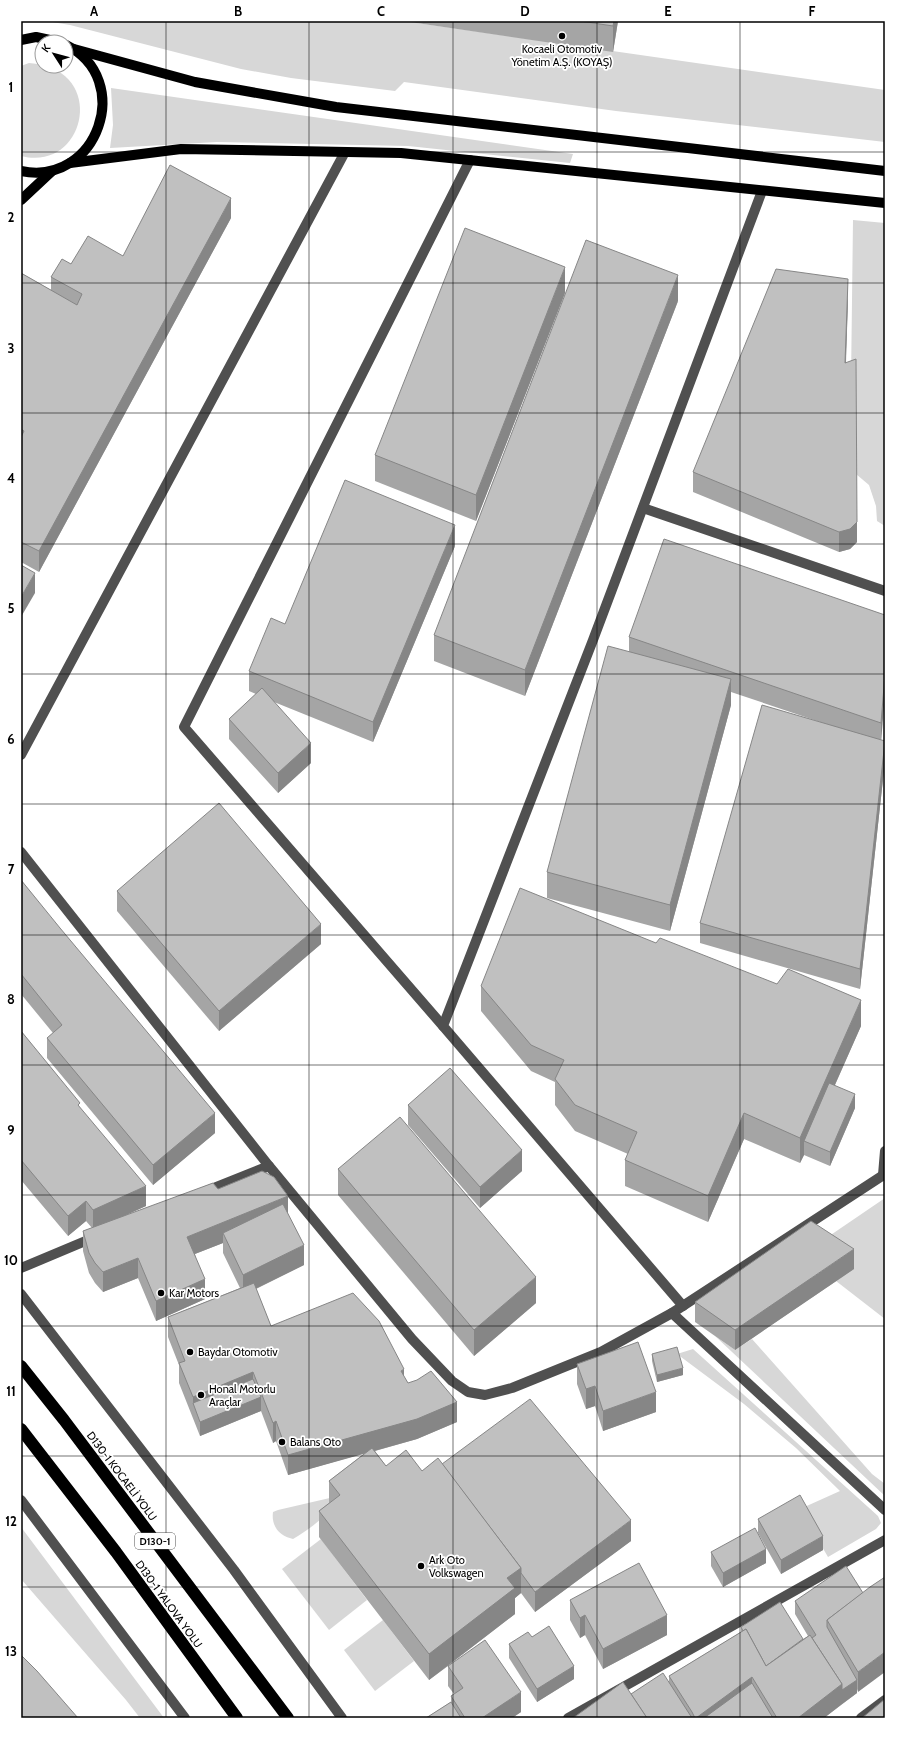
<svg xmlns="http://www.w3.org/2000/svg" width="906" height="1739" font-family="Cabin,sans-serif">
<rect width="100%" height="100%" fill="#fff"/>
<g fill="#d7d7d7">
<polygon points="46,21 403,21 885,90 885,142 616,111 404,82 395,91 291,78 241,69 70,25"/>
<path d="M 29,63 C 109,68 86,173 21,156 L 21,66 Z"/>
<polygon points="111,88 573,154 570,163 408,146 217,142 110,148 113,125"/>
<polygon points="853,220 885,223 885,526 877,521 876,506 869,485 856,474 851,381"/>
<polygon points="885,1198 885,1319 836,1281 853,1269 816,1245"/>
<polygon points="715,1336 735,1350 752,1339 872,1474 885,1484 885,1496"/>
<polygon points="693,1349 878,1516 881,1523 876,1529 828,1557 800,1509 840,1491 796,1448 744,1404 677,1354"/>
<path d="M 347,1494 C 331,1511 314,1527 293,1539 C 280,1536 271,1527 273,1512 L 278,1510 Z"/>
<polygon points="21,1527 164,1718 140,1718 126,1700 21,1579"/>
<polygon points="321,1539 367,1600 329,1630 282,1569"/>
<polygon points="383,1620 414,1661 375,1691 344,1650"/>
</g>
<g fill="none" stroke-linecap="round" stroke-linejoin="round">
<g stroke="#505050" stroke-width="10">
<polyline points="643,508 885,591"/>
<polyline points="21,755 345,152"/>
<polyline points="21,852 269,1166 412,1339 452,1381 468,1392 485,1395 512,1388 601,1352 672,1313 885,1174"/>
<polyline points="443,1026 184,727 470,160"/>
<polyline points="883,1175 885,1151"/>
<polyline points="204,1192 269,1166"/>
<polyline points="21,1268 95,1237"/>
<polyline points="21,1294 234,1570 342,1718"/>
<polyline points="683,1306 443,1026 593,640 762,191"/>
<polyline points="672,1313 885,1510"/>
<polyline points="21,1500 185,1718"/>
<polyline points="568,1718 885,1540"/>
<polyline points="861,1718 885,1700"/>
</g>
<g stroke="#000" stroke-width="10">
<polyline points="21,40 36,37 59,42"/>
<polyline points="74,49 195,82 336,107 885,171"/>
<polyline points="70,163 181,149 401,153 885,203"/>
<path d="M 21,171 C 98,187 135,79 66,45"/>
<polyline points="21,200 52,171"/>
</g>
<g stroke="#000" stroke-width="12">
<polyline points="21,1366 64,1420 288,1718"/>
<polyline points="21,1429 116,1552 237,1718"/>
</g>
</g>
<g fill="#a5a5a5">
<polygon points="403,21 618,21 613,52"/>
<polygon points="231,218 39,572 21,562 21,273 51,290 51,277 71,264 123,256"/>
<polygon points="565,293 476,521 375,481 375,455"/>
<polygon points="848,299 846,363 857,542 850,549 839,552 693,492 693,472"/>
<polygon points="678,301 525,696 434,661 434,635"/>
<polygon points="455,546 373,742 274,702 311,763 278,793 229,739 229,719 256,694 249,691 249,671 285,624"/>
<polygon points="885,615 881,740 885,761 860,989 700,943 700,923 820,722 731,692 731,705 670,931 547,898 547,872 629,652 629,637"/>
<polygon points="21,880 215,1133 153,1185 47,1058 47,1038 53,1033 21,994"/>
<polygon points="117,891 321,944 219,1031 117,911"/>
<polygon points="481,986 861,1026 835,1085 855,1108 830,1166 804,1155 800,1163 744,1139 708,1222 625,1186 625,1160 628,1154 575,1131 555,1105 555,1082 531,1071 481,1011"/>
<polygon points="21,1031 80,1108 146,1206 124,1216 218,1189 288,1214 304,1265 256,1289 271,1326 404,1377 408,1383 457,1422 417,1439 375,1451 386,1466 422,1471 442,1464 631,1541 535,1612 521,1593 515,1598 515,1614 449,1665 521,1712 512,1718 426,1718 451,1702 451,1696 454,1694 448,1686 448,1666 429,1680 319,1537 319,1511 329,1503 329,1481 365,1453 288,1475 276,1441 273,1443 261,1411 200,1436 179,1383 179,1365 168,1337 168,1317 240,1288 223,1253 223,1243 195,1254 205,1299 156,1321 138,1278 103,1292 95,1283 89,1273 83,1251 83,1231 92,1228 86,1221 68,1236 21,1180"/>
<polygon points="408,1105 522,1171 480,1208 408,1125"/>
<polygon points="338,1169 536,1303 474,1356 338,1195"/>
<polygon points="854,1269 735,1350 695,1322 695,1302"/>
<polygon points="652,1354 683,1375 657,1382 652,1361"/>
<polygon points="577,1364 656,1412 603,1431 595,1406 586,1409 577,1384"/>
<polygon points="758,1519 823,1550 781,1574 758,1533"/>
<polygon points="711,1552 766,1563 723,1587 711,1566"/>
<polygon points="863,1593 858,1692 857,1689 857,1693 824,1718 573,1718 631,1694 669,1682 669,1676 741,1632 741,1627 803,1639 808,1636 795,1614 795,1601"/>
<polygon points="570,1600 667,1635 603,1669 585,1635 580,1638 570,1620"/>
<polygon points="532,1637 574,1679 537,1702 509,1658 509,1644"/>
</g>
<g fill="#868686">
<polygon points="614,21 618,21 613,52 613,26"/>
<polygon points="231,198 231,218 39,572 39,551"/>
<polygon points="565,267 565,293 476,521 476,495"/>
<polygon points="678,275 678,301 525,696 525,670"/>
<polygon points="848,279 848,299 845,383 845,363"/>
<polygon points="857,522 857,542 850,549 839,552 839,532"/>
<polygon points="455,525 455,546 373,742 373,722"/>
<polygon points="35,573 35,593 21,617 21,597"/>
<polygon points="885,674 885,694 881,743 881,723"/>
<polygon points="731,679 731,705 670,931 670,905"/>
<polygon points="885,741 885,761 860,989 860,969"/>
<polygon points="311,743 311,763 278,793 278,773"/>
<polygon points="321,924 321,944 219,1031 219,1011"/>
<polygon points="861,1000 861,1026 809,1143 804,1141 804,1155 800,1163 800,1138"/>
<polygon points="855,1094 855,1108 830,1166 830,1152"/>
<polygon points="215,1113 215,1133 153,1185 153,1165"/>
<polygon points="744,1113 744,1139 708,1222 708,1196"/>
<polygon points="522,1150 522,1171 480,1208 480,1187"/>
<polygon points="146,1186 146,1206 93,1230 93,1210"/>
<polygon points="288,1196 288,1216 223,1233 223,1243 187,1257 187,1237"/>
<polygon points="86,1201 86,1221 68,1236 68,1216"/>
<polygon points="304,1245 304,1265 243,1295 243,1275"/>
<polygon points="854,1249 854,1269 735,1350 735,1330"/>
<polygon points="138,1258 138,1278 103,1292 103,1272"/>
<polygon points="536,1277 536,1303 474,1356 474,1330"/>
<polygon points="205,1279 205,1299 156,1321 156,1301"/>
<polygon points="683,1368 683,1375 657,1382 657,1375"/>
<polygon points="404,1369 404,1390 401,1371"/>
<polygon points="253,1372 253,1393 193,1403 193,1397"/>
<polygon points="595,1386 595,1406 586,1409 586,1389"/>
<polygon points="656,1392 656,1412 603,1431 603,1411"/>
<polygon points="261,1397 261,1411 200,1436 200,1422"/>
<polygon points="457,1402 457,1422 417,1439 288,1475 288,1455"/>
<polygon points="276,1421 276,1441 273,1443 273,1423"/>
<polygon points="631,1520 631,1541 535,1612 535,1592"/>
<polygon points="823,1536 823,1550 781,1574 781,1560"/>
<polygon points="766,1549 766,1563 723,1587 723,1573"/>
<polygon points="521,1568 521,1593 515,1598 515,1614 429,1680 429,1654 507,1578"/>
<rect x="21" y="1609" width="1" height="20"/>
<polygon points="585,1615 585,1635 580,1638 580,1618"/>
<polygon points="667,1615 667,1635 603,1669 603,1649"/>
<polygon points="885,1652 885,1672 858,1692 858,1672"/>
<polygon points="574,1666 574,1679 537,1702 537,1689"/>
<polygon points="752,1677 752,1697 723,1718 696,1718"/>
<polygon points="857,1680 857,1693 842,1704 842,1690"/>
<polygon points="842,1684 842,1704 824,1718 798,1718"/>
<polygon points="521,1692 521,1712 512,1718 482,1718"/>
</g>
<g fill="#c0c0c0" stroke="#868686">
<polygon points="580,21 614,21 613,26"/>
<polygon points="170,165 231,198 39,551 21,542 21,437 24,431 21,429 21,273 77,305 82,294 51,277 62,259 71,264 88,236 123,256"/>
<polygon points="465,228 565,267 476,495 375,455"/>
<polygon points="586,240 678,275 525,670 434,635"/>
<polygon points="776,269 848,279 845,363 856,359 857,522 850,529 839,532 693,472"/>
<polygon points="345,480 455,525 373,722 249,671 271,618 285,624"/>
<polygon points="664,539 885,615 885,674 881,723 629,637"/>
<polygon points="21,565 35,573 21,597"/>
<polygon points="608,646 731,679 670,905 547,872"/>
<polygon points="262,688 311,743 278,773 229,719"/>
<polygon points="762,705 885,741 860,969 700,923"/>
<polygon points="219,803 321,924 219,1011 117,891"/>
<polygon points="21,880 60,928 215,1113 153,1165 47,1038 62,1025 21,974"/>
<polygon points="520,888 656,943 660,938 777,984 788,969 861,1000 800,1138 744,1113 708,1196 625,1160 637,1132 575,1105 555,1079 564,1060 531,1045 481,986"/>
<polygon points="21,1031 80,1103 78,1105 146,1186 93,1210 86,1201 68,1216 21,1160"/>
<polygon points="450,1068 522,1150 480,1187 408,1105"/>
<polygon points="829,1083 855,1094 830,1152 804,1141"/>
<polygon points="400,1117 536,1277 474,1330 338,1169"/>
<polygon points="262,1171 274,1177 288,1196 187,1237 205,1279 156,1301 138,1258 103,1272 95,1263 89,1253 83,1231 213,1183 218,1189"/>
<polygon points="283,1204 304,1245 243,1275 223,1233"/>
<polygon points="811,1221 854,1249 735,1330 695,1302"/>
<polygon points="254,1283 271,1326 353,1293 379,1321 404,1369 401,1371 408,1383 417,1380 431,1371 457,1402 417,1419 288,1455 276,1421 273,1423 253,1372 193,1397 179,1363 185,1361 168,1317"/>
<polygon points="638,1342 656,1392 603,1411 595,1386 586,1389 577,1364"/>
<polygon points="677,1347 683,1368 657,1375 652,1354"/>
<polygon points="253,1379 261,1397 200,1422 193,1403"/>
<polygon points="530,1399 631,1520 535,1592 521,1573 521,1568 442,1464"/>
<polygon points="372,1448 386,1466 406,1450 422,1471 438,1458 521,1568 507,1578 515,1588 429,1654 319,1511 340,1495 329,1481"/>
<polygon points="800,1495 823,1536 781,1560 758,1519"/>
<polygon points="755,1528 766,1549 723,1573 711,1552"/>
<polygon points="639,1563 667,1615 603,1649 585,1615 580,1618 570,1600"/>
<polygon points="846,1566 863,1593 827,1620 827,1627 857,1680 842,1690 842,1684 812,1638 816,1635 795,1601"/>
<polygon points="885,1577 885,1652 858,1672 827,1620 870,1587"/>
<polygon points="780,1602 803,1639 766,1666 746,1629 743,1631 741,1627"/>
<polygon points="549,1626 574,1666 537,1689 509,1644 528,1632 532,1637"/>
<polygon points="746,1629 766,1666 810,1635 842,1684 798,1718 777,1718 752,1677 696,1718 695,1718 692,1712 669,1676"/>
<polygon points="485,1640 521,1692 482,1718 465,1718 451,1696 463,1688 448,1666"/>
<polygon points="21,1655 37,1671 78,1718 21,1718"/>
<polygon points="663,1673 692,1718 647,1718 631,1694"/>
<polygon points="623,1682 647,1718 573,1718"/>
<polygon points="752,1683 773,1718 704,1718"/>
<polygon points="885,1699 885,1718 862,1718"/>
<polygon points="451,1702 461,1718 426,1718"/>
</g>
<path fill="none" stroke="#000" stroke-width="1" stroke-opacity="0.55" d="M 166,21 L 166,1718M 309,21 L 309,1718M 453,21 L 453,1718M 597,21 L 597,1718M 740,21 L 740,1718M 21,152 L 885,152M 21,283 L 885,283M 21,413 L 885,413M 21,544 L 885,544M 21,674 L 885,674M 21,804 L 885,804M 21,935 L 885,935M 21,1065 L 885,1065M 21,1195 L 885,1195M 21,1326 L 885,1326M 21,1456 L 885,1456M 21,1587 L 885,1587"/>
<g fill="#000" stroke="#fff" stroke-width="1.5">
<circle cx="562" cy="36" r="4"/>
<circle cx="161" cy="1293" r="4"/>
<circle cx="190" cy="1352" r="4"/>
<circle cx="201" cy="1395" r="4"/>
<circle cx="282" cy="1442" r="4"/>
<circle cx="421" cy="1566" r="4"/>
</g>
<g text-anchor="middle" stroke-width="3.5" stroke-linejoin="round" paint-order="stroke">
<rect fill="#fff" stroke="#4c4c4c" stroke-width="1" x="135" y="1533" width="40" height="16" rx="3"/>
<g font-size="10" font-weight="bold" fill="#000">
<text x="155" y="1545">D130-1</text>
</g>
<g font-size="11" fill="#000" stroke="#fff" text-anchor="start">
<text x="562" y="53" text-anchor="middle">Kocaeli Otomotiv<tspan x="562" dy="13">Yönetim A.Ş. (KOYAŞ)</tspan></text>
<text x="169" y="1297">Kar Motors</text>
<text x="198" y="1356">Baydar Otomotiv</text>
<text x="209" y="1393">Honal Motorlu<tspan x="209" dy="13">Araçlar</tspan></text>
<text x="290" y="1446">Balans Oto</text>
<text x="429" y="1564">Ark Oto<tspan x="429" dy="13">Volkswagen</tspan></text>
</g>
<g font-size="11" fill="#000" stroke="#fff">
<text transform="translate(122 1476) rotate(53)" y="4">D130-1 KOCAELİ YOLU</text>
<text transform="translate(169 1604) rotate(54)" y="4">D130-1 YALOVA YOLU</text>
</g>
</g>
<rect width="906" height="1739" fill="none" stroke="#ffffff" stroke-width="44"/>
<g transform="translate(54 54) rotate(306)"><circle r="19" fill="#ffffff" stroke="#999999"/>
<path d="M0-3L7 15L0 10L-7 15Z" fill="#000000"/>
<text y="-6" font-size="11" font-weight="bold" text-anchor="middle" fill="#000000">K</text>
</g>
<rect x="22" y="22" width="862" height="1695" fill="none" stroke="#000" stroke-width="1.5"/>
<g font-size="13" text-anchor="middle" font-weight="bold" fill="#000">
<text x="94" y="16">A</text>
<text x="238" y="16">B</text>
<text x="381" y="16">C</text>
<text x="525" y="16">D</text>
<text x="668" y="16">E</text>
<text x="812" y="16">F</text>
<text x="11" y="92">1</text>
<text x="11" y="222">2</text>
<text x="11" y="353">3</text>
<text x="11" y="483">4</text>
<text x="11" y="613">5</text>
<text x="11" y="744">6</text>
<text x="11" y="874">7</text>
<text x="11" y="1004">8</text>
<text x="11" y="1135">9</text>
<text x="11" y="1265">10</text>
<text x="11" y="1396">11</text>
<text x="11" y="1526">12</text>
<text x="11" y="1656">13</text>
</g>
</svg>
